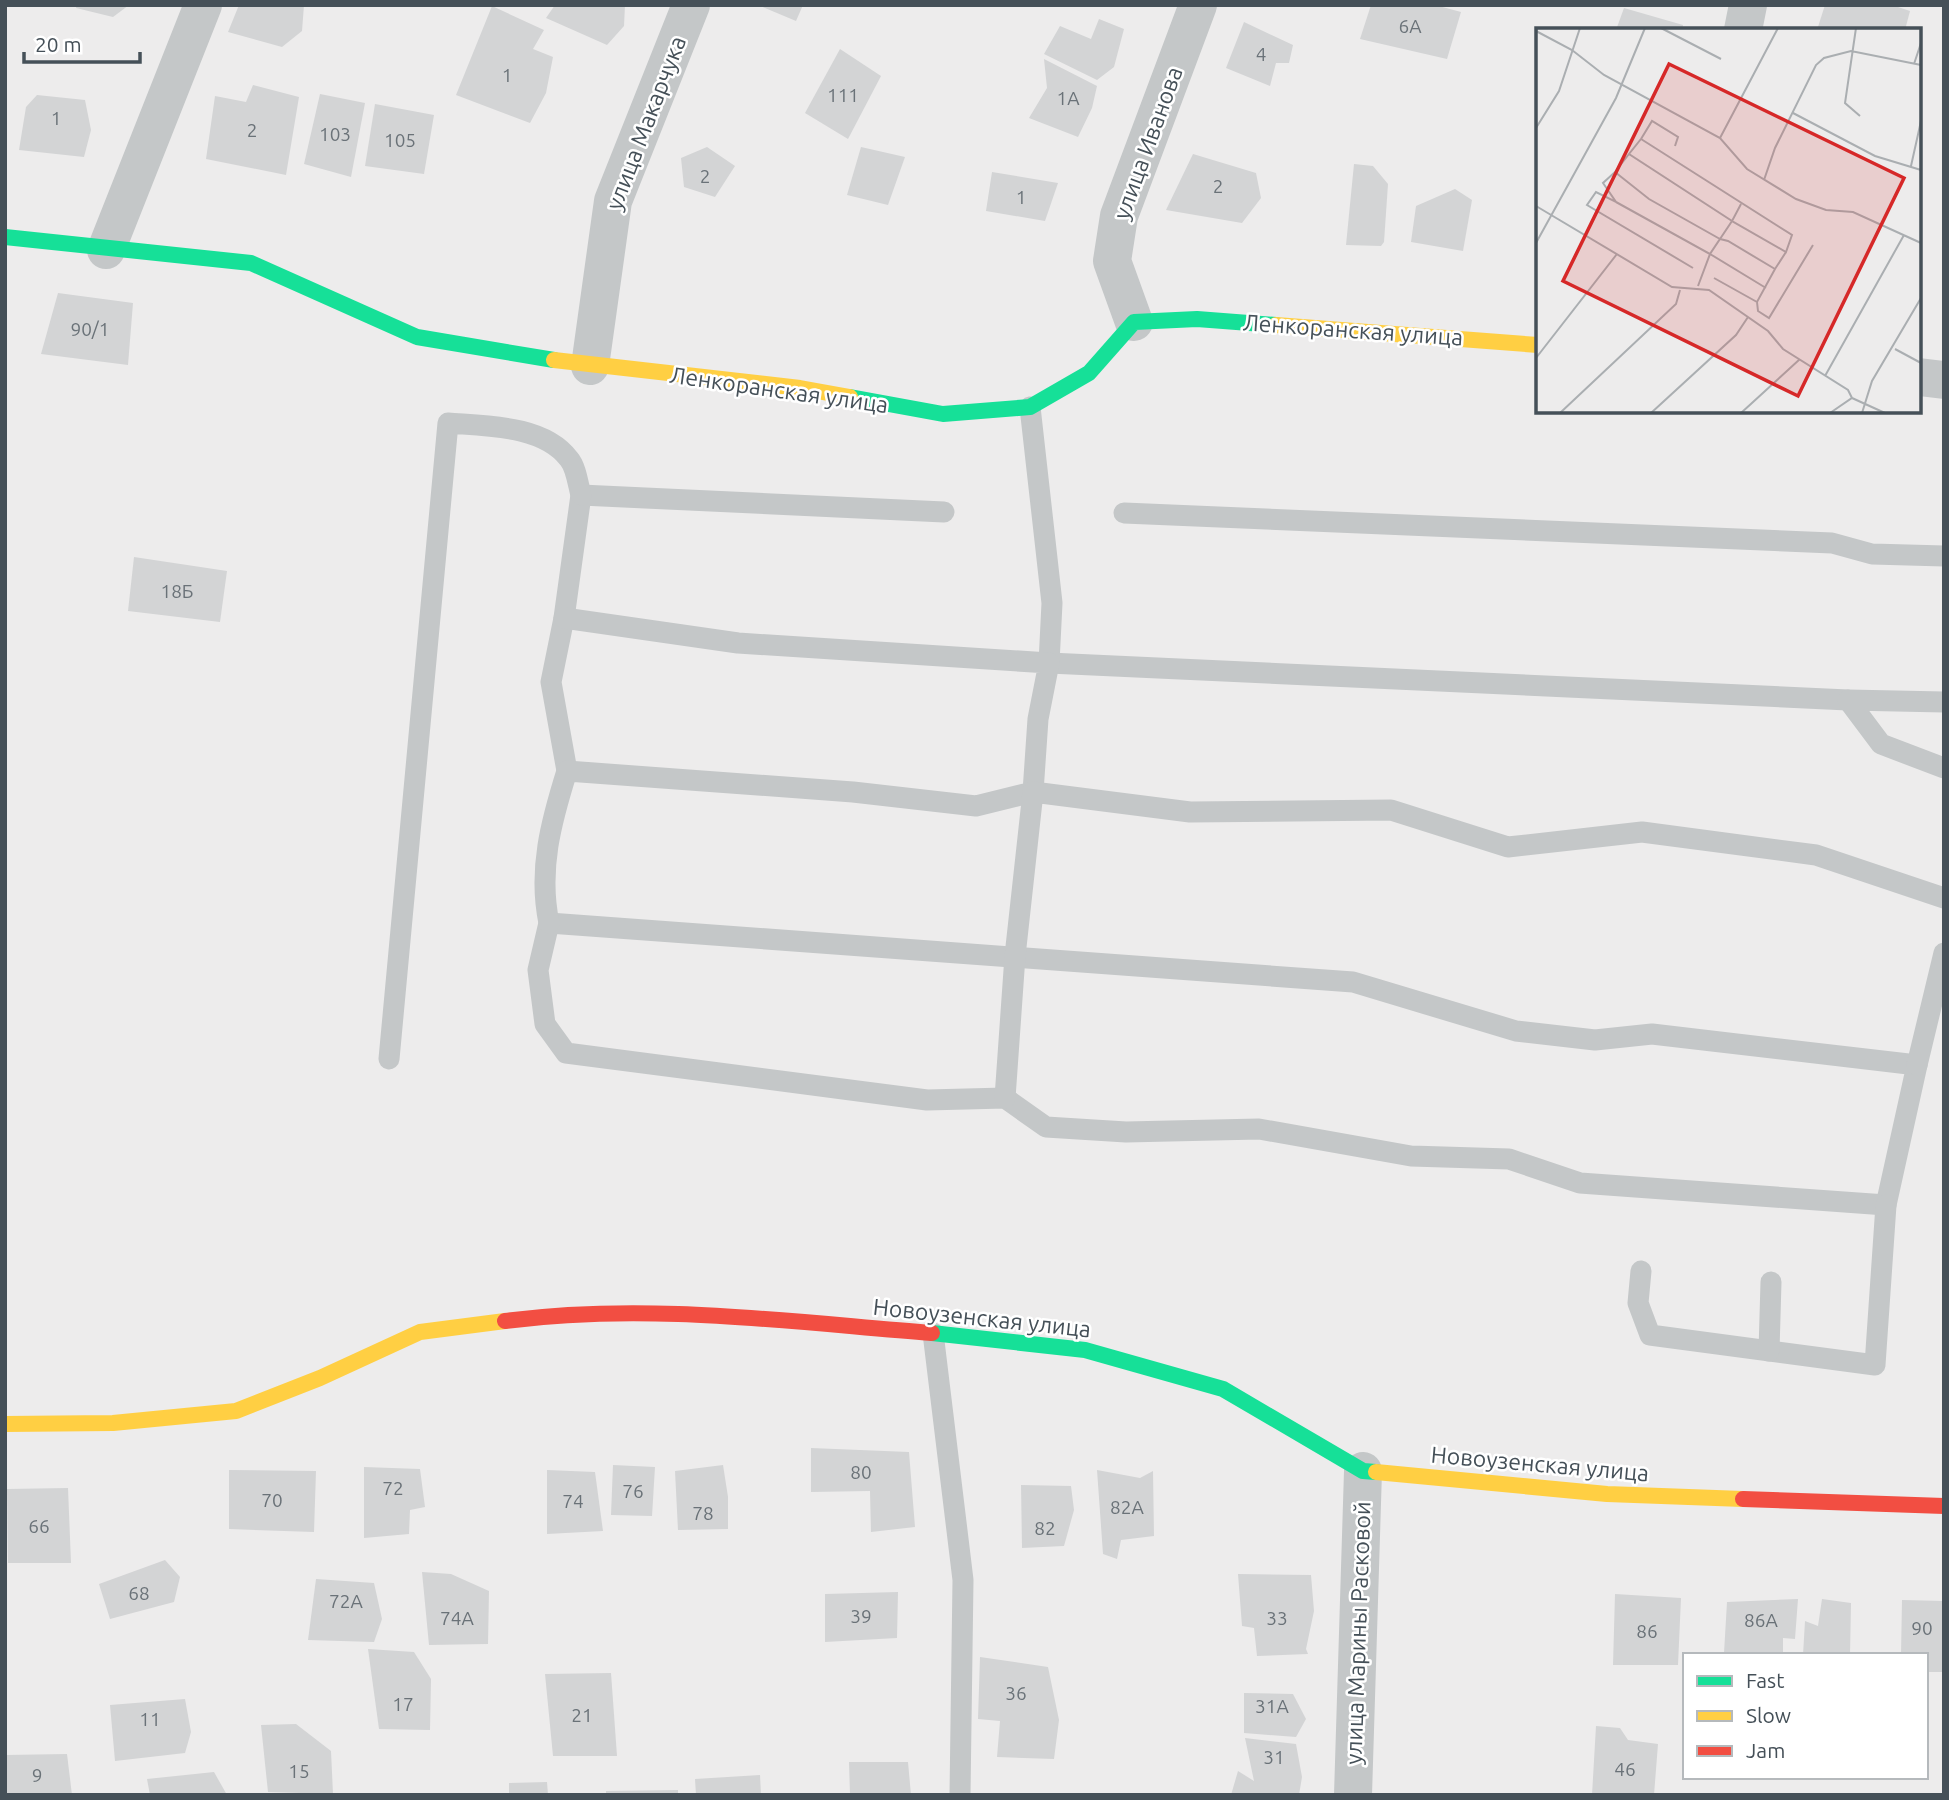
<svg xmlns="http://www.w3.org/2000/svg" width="1949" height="1800" font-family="Ubuntu,sans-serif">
<rect width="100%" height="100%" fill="#edecec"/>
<g fill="#d3d4d5">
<polygon points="77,5 129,5 113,17 76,8"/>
<polygon points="239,5 304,5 302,31 282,47 228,32"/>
<polygon points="555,5 625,5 624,26 607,45 546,18"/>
<polygon points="758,5 803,5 796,21"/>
<polygon points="1371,5 1435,5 1461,12 1447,59 1360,39"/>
<polygon points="1825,5 1892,5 1910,11 1905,30 1817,30"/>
<polygon points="492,6 544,30 533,49 553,57 546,93 530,123 456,95"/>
<polygon points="1624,8 1683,25 1682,30 1616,30"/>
<polygon points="1099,19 1124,29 1114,67 1097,80 1044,54 1060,26 1091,39"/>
<polygon points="1244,22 1293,45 1289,63 1276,63 1270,86 1226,68"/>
<polygon points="840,49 881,76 848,139 805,113"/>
<polygon points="1044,59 1097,86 1092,108 1078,137 1029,118 1047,88"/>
<polygon points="253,85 299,97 286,175 206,159 215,96 246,102"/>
<polygon points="320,94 365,103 351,177 304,164"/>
<polygon points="37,95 85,100 91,130 84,157 19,150 26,107"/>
<polygon points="375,104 434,115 424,174 365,166"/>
<polygon points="707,147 735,166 715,197 684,187 681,158"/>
<polygon points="861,147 905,157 888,205 847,195"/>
<polygon points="1193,154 1256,173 1261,198 1242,223 1166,210"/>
<polygon points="1354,164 1373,166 1388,184 1384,242 1381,246 1346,245"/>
<polygon points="992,172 1058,183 1045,221 986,211"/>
<polygon points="1455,189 1472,200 1463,251 1411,242 1416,206"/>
<polygon points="58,293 133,303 128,365 41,354"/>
<polygon points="134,557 227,571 220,622 128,611"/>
<polygon points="811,1448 909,1452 915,1527 871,1532 870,1491 811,1492"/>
<polygon points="613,1465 655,1467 652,1516 611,1515"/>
<polygon points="723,1465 728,1497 728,1529 678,1530 675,1471"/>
<polygon points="364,1467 420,1469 425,1507 410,1510 409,1534 364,1538"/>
<polygon points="229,1470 316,1471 314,1532 229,1529"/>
<polygon points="547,1470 595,1472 603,1531 547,1534"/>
<polygon points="1097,1470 1140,1478 1153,1471 1154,1536 1121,1540 1117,1559 1103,1554"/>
<polygon points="1021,1485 1071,1486 1074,1510 1064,1546 1022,1548"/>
<polygon points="68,1488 71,1563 8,1563 7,1489"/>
<polygon points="165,1560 180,1577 174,1602 110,1619 99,1584"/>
<polygon points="422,1572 451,1574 489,1591 488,1644 429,1645"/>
<polygon points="1238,1574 1311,1575 1314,1611 1306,1649 1308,1654 1257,1656 1254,1628 1242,1626"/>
<polygon points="316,1579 374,1583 382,1619 374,1642 308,1640"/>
<polygon points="898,1592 897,1638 825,1642 825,1594"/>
<polygon points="1615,1594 1681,1598 1678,1665 1613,1665"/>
<polygon points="1798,1599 1795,1639 1783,1638 1783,1655 1724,1653 1727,1602"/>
<polygon points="1822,1599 1851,1603 1850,1655 1803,1655 1805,1621 1818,1626"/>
<polygon points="1902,1600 1944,1601 1944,1672 1926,1672 1926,1655 1901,1655"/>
<polygon points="368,1649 414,1652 431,1679 430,1730 379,1729"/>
<polygon points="980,1657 1048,1667 1059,1720 1054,1759 997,1757 1000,1721 978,1719"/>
<polygon points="611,1673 617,1756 553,1756 545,1674"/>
<polygon points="1244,1693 1293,1694 1306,1719 1296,1737 1244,1733"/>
<polygon points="185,1699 191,1732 185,1753 115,1761 110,1705"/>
<polygon points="296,1724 331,1751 333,1794 268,1792 261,1725"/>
<polygon points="1596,1726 1620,1728 1628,1740 1658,1744 1654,1795 1592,1795"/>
<polygon points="1245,1738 1296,1744 1302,1777 1299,1795 1231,1795 1238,1771 1254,1781"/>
<polygon points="67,1754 72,1795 5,1795 5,1755"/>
<polygon points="849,1762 908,1762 911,1795 850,1795"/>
<polygon points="214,1772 227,1795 150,1795 147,1779"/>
<polygon points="760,1775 761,1795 696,1795 695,1779"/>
<polygon points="547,1782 548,1795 509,1795 509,1783"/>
<polygon points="678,1790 678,1795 606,1795 606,1791"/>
</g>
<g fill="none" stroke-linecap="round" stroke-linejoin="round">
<g stroke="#c4c7c8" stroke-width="21">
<polyline points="1030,407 1052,603 1049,663 1848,700"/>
<polyline points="1124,513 1832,543 1872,554 1944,556"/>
<polyline points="1944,702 1848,700 1881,744 1944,768"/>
<polyline points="567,771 551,682 564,618 581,495 944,512"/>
<polygon points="549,923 1353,982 1516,1031 1595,1040 1652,1034 1917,1065 1886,1205 1580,1183 1509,1159 1411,1156 1259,1129 1126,1132 1046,1127 1005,1098 927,1100 566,1053 545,1024 538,970"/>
<path d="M 549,923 C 538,870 551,822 567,771 L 853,792 L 976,806 L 1033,792 L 1038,719 L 1049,663 L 738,643 L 564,618"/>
<path d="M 389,1059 L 448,423 C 486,426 544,425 569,459 C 576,467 578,484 581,495"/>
<polyline points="1917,1065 1944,953"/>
<polyline points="1005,1098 1015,956 1033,792 1190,812 1391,810 1508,847 1642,832 1816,855 1944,898"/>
<polyline points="1641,1271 1638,1303 1650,1335 1875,1365 1886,1205"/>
<polyline points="933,1333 963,1580 960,1795"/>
<polyline points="1769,1351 1771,1282"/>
</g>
<g stroke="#c4c7c8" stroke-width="38">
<polyline points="1743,30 1748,5"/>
<polyline points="106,250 203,5"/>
<polyline points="1134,322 1112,261 1119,216 1198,5"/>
<polyline points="590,366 613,201 691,5"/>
<polyline points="1919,377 1944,380"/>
<polyline points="1353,1795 1363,1471"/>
</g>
<g stroke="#16e098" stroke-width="16">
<polyline points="5,237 251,263 417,337 554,360"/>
<polyline points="850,397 943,414 1030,407 1089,373 1134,322 1197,319 1276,325"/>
<polyline points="932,1333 1085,1350 1223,1389 1363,1471 1376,1472"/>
</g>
<g stroke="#ffcf43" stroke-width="16">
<polyline points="1276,325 1538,345"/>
<polyline points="554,360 800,388 850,397"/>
<polyline points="5,1424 113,1423 236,1411 320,1378 420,1332 505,1321"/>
<polyline points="1376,1472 1607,1494 1743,1499"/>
</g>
<g stroke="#f24e42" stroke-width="16">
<path d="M 505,1321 C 646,1302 790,1322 932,1333"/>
<polyline points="1743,1499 1944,1506"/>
</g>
</g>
<g text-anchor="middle" stroke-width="5" stroke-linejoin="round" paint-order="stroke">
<g font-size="19" fill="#6a7278">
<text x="1410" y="33">6А</text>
<text x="1261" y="61">4</text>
<text x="507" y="82">1</text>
<text x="843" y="102">111</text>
<text x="1068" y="105">1А</text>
<text x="56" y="125">1</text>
<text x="252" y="137">2</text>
<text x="335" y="141">103</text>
<text x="400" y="147">105</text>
<text x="705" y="183">2</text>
<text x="1218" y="193">2</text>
<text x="1021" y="204">1</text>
<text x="90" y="336">90/1</text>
<text x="177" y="598">18Б</text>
<text x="861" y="1479">80</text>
<text x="393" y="1495">72</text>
<text x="633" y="1498">76</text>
<text x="272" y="1507">70</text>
<text x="573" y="1508">74</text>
<text x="1127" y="1514">82А</text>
<text x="703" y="1520">78</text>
<text x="39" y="1533">66</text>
<text x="1045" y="1535">82</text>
<text x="139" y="1600">68</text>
<text x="346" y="1608">72А</text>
<text x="861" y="1623">39</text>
<text x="457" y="1625">74А</text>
<text x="1277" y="1625">33</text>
<text x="1761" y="1627">86А</text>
<text x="1922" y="1635">90</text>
<text x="1647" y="1638">86</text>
<text x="1016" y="1700">36</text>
<text x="403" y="1711">17</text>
<text x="1272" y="1713">31А</text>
<text x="582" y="1722">21</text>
<text x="150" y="1726">11</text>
<text x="1274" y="1764">31</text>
<text x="1625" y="1776">46</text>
<text x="299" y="1778">15</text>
<text x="37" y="1782">9</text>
</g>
<g font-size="23" fill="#455058" stroke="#fff">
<text transform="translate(646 123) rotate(-69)" y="8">улица Макарчука</text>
<text transform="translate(1148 143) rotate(-70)" y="8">улица Иванова</text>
<text transform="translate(1353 330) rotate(4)" y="8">Ленкоранская улица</text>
<text transform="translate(779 390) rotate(8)" y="8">Ленкоранская улица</text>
<text transform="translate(982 1318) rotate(6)" y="8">Новоузенская улица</text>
<text transform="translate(1540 1464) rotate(5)" y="8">Новоузенская улица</text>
<text transform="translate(1358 1633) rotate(-88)" y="8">улица Марины Расковой</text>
</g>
</g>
<g transform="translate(1536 28)">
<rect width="385" height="385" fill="#edecec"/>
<path fill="none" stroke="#aaaeb1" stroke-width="2" d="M 125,0 L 185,31M 320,0 L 309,75 L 324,88M 0,3 L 36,22 L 68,47 L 184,110 L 211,141 L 260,171 L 290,182 L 317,184 L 385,215M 378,36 L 385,15M 257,85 L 339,128 L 385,142M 0,100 L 23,63 L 44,0M 184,110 L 242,0M 105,111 L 116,93 L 142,109 L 139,118M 375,138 L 385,93M 79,144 L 93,126M 228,152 L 239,120 L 280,37 L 288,30 L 315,23 L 385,37M 80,174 L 174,226 L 162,258M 0,178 L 136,259 L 173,262 L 232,303 L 247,321 L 312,362 L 316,370M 0,215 L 80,70 L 109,0M 157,240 L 51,177 L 60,164 L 80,174 L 67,155 L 79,144 L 113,171 L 184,211 L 196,193 L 93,126 L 105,111 L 256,207 L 250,224 L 196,193 L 205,176M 178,250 L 221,274 L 239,241M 230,260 L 174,226 L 184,211 L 192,213 L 239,241 L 250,224M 221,274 L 222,283 L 233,290 L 277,217M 359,321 L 385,335M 0,330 L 81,226M 289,348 L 368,207M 24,385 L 140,276 L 144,262M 115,385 L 200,307 L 212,289M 205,385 L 264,331M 294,385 L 316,370 L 349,385M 326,385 L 336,353 L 385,270"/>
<path fill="#d62828" fill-opacity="0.15" stroke="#d62828" stroke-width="3.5" d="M 133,36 L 368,150 L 262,368 L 27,253 Z"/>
<rect width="385" height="385" fill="none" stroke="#455058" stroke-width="3.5"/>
</g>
<rect width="1949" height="1800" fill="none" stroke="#455058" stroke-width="14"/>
<rect x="1683" y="1653" width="245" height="126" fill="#ffffff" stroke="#b5b9bc" stroke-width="2"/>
<rect x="1697" y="1676" width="35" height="10" fill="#16e098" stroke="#b5b9bc" stroke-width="2"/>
<text x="1746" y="1688" font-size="21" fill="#455058">Fast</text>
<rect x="1697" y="1711" width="35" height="10" fill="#ffcf43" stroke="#b5b9bc" stroke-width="2"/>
<text x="1746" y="1723" font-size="21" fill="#455058">Slow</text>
<rect x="1697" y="1746" width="35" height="10" fill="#f24e42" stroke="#b5b9bc" stroke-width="2"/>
<text x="1746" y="1758" font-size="21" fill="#455058">Jam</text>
<path d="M24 52v10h116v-10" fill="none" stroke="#455058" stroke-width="3.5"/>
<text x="35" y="52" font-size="21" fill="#455058" stroke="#ffffff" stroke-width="5" paint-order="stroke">20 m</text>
</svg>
